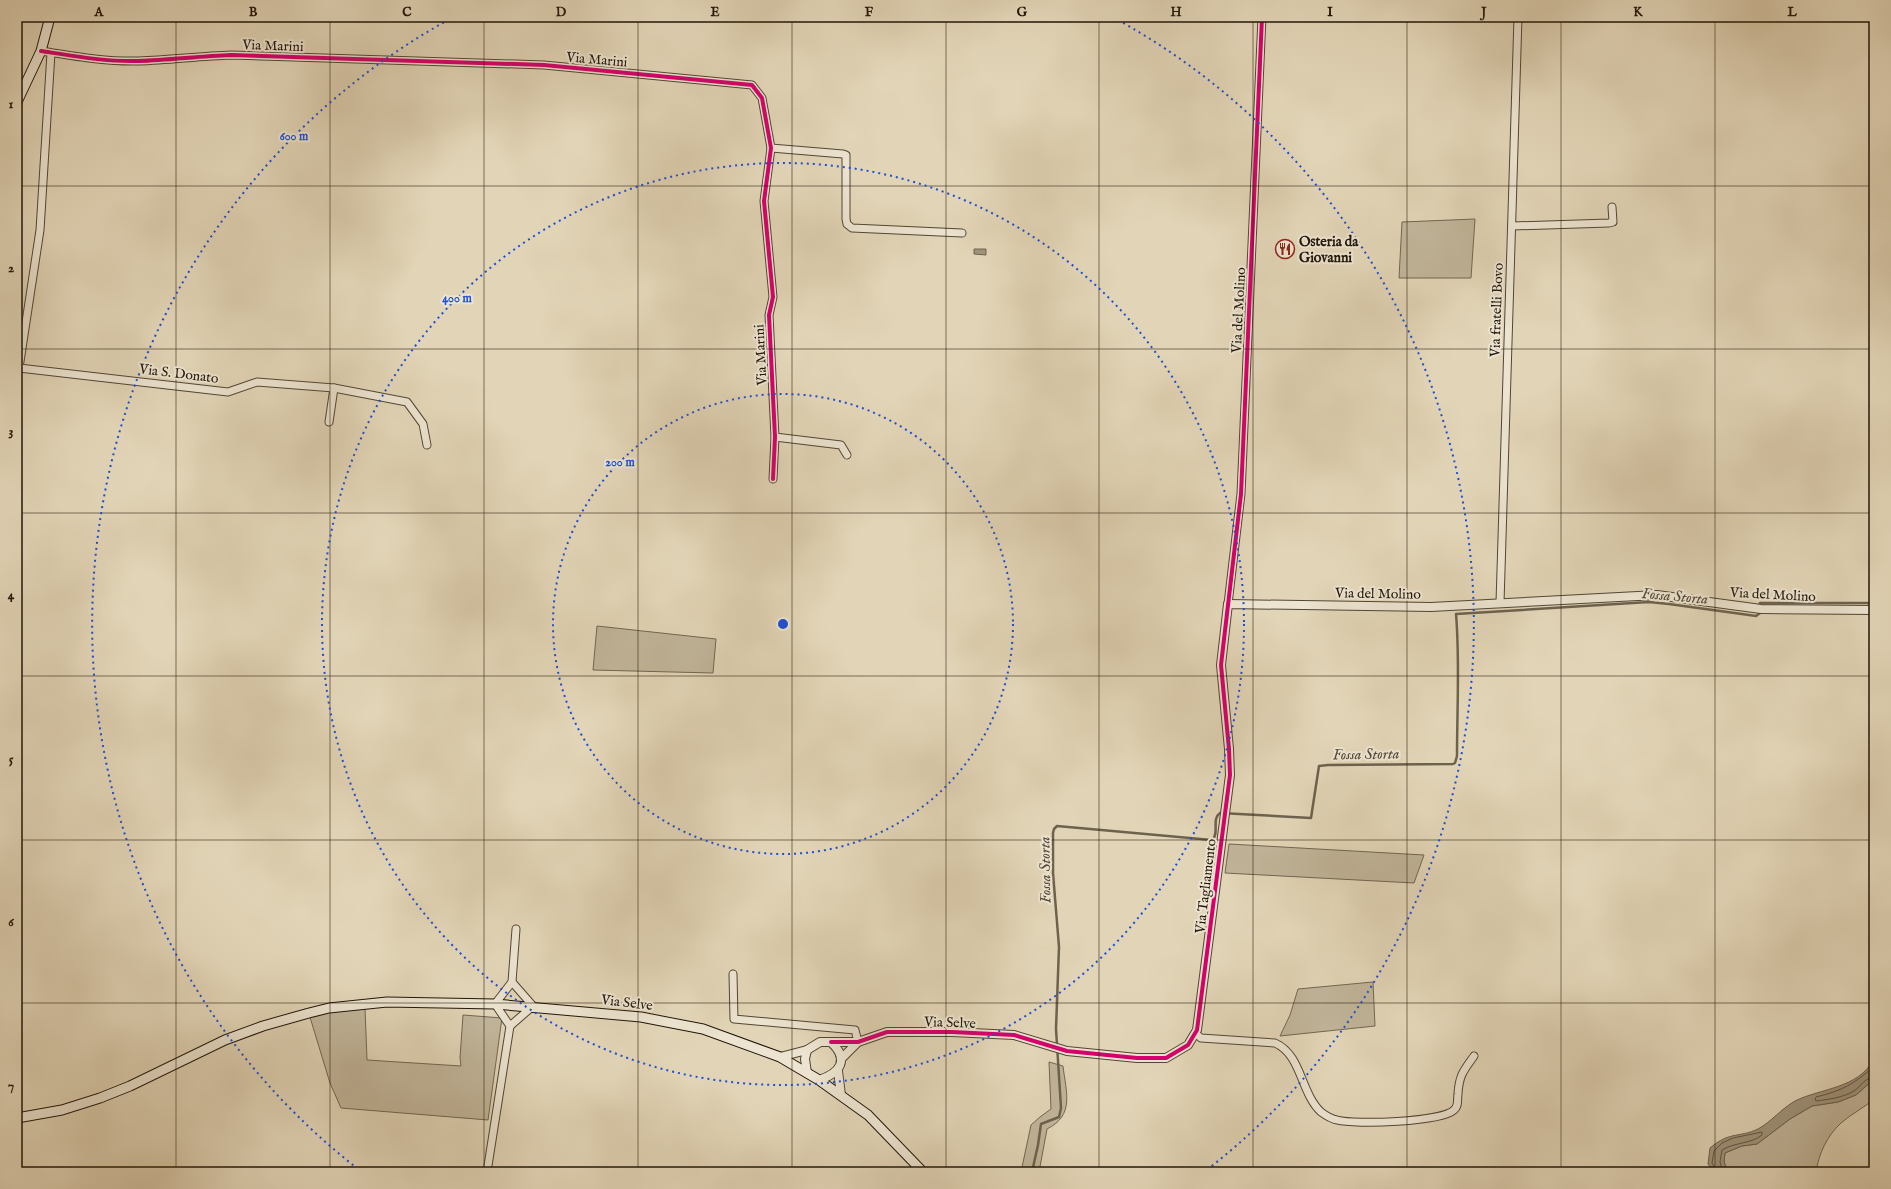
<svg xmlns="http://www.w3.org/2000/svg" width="1891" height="1189" font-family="'IM FELL English',serif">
<rect width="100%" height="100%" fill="#e2d5b7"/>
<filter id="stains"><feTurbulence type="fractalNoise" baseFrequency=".005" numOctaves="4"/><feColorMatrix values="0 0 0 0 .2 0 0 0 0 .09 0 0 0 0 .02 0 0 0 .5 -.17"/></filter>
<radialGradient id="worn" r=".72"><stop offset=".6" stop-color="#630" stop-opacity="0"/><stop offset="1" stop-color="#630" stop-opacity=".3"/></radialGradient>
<g fill="#c1b59a" stroke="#716652">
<polygon points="1475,219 1471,278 1399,278 1402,222"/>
<polygon points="597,626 716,639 713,673 593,670"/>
<polygon points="1229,844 1424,855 1414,883 1225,873"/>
<polygon points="1373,982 1375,1026 1280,1036 1290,1015 1298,989"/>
<polygon points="365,1008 367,1060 461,1066 460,1058 463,1015 502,1018 488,1120 341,1108 330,1083 309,1014"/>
<path d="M 1049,1062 L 1063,1066 C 1066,1092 1075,1115 1047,1129 L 1039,1172 L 1021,1172 L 1031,1125 L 1040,1117 L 1051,1109 Z"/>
<path d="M 1874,1079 L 1874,1099 C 1864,1108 1851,1114 1841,1123 C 1827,1136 1819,1153 1816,1172 L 1728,1172 L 1724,1162 L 1725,1153 L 1742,1146 L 1757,1144 L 1790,1119 L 1812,1106 L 1838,1102 L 1856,1095 Z"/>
<polygon points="350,1167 410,1172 350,1172"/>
</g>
<g fill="#a0947c" stroke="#6d624e">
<polygon points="974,249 986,249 986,255 974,254"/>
<path d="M 1874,1059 L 1874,1079 L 1856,1095 L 1838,1102 L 1812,1106 L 1790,1119 L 1757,1144 L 1742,1146 L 1725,1153 L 1724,1162 L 1728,1172 L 1714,1172 L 1708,1164 L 1710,1148 C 1730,1131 1739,1138 1758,1129 C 1771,1122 1781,1109 1795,1101 C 1821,1088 1858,1089 1874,1059 Z"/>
</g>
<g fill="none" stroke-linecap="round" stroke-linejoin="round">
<g stroke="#605543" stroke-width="1">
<path d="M 1874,1066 C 1855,1084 1841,1091 1816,1097 L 1815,1100 L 1817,1101 C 1829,1099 1842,1098 1854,1091 C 1860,1087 1866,1077 1874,1077"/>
<path d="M 1717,1172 L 1712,1163 L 1714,1151 L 1722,1143 L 1733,1138 L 1762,1132 L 1762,1135 C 1751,1144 1735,1142 1722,1150 L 1720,1162 L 1723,1172"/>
</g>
<g stroke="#6d624e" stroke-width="2.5">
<polyline points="1759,605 1760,603 1874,603"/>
<path d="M 1032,1172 L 1038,1145 L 1041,1124 L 1059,1117 L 1061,1108 L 1056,1029 L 1059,947 L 1053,873 L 1053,833 L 1054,829 L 1057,826 L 1212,840 C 1220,834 1211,819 1220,813 L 1311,818 L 1319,766 L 1328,765 L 1453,764 L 1455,763 L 1457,756 C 1457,709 1460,661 1456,614 L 1649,602 L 1669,604 L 1749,615 L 1756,616 L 1760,613"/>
</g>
<defs>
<g id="minor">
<path d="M 41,51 C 73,56 106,62 139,61 C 170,60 200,56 231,55 L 544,65 L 752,85 L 762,98 L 771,148 L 764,201 L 773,297 L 769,315 L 775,437 L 773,479"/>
<polyline points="771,148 843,154 846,155 846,219 847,224 852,228 962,233"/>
<polyline points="1512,226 1609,223 1613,222 1612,207"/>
<polyline points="19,368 228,392 257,382 334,388 407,402 423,424 427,445"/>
<polyline points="17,370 19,368 40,230 51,53"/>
<polyline points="329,422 334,388"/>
<polyline points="775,437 841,445 847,455"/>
<polyline points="1500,603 1518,17"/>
<polyline points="1228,604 1241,494 1262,17"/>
<polyline points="733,974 734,1019 855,1030 858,1042"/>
<polyline points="510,1026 495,1004 512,982 516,929"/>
<path d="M 1196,1034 L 1201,1038 L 1275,1043 C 1302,1055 1300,1092 1321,1112 C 1325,1115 1331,1119 1337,1120 C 1355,1125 1441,1122 1454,1110 C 1459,1106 1457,1100 1458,1094 C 1459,1075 1464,1070 1474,1056"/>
<polyline points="487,1172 510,1026 533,1006 512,982"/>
</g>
<g id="tertiary">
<polyline points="831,1042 858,1042 887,1032 952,1032 1014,1035 1067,1051 1137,1058 1166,1058 1188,1045 1197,1030 1230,775 1229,749 1221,665 1228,604 1431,607 1657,595 1761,609 1874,610"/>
<polyline points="807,1050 805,1059 807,1073"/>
<path d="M 780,1057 L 807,1050 L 820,1042 L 831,1042 C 850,1060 840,1073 819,1080"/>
<polyline points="841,1059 858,1042"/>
<polyline points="838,1071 841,1095"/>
</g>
<g id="secondary">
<polyline points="17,102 41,51 50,17"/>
<polyline points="17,1118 62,1110 100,1098 130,1086 225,1040 263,1026 309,1013 329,1008 387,1002 495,1004 641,1017 703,1029 780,1057 819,1080 868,1115 923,1172"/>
</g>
</defs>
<use href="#minor" stroke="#514635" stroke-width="9"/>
<use href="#tertiary" stroke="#514635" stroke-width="10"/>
<use href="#secondary" stroke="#21160a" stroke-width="11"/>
<use href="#minor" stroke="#ece4d0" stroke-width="7"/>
<use href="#tertiary" stroke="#ece4d0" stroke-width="8"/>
<use href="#secondary" stroke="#ece4d0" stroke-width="9"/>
<defs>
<g id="cycleway">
<path d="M 41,51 C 73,56 106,62 139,61 C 170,60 200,56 231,55 L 544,65 L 752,85 L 762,98 L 771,148 L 764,201 L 773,297 L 769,315 L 775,437 L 773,479"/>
<polyline points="831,1042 858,1042 887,1032 952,1032 1014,1035 1067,1051 1137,1058 1166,1058 1188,1045 1197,1030 1230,775 1229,749 1221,665 1241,494 1262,17"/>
</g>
</defs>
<use href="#cycleway" stroke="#ece4d0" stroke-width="6"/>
<use href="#cycleway" stroke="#d6006c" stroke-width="4"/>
</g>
<path fill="none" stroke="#21160a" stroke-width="1" stroke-opacity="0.55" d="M 176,17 L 176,1172M 330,17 L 330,1172M 484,17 L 484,1172M 638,17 L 638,1172M 792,17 L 792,1172M 946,17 L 946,1172M 1099,17 L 1099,1172M 1253,17 L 1253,1172M 1407,17 L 1407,1172M 1561,17 L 1561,1172M 1715,17 L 1715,1172M 17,186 L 1874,186M 17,349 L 1874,349M 17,513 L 1874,513M 17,676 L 1874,676M 17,840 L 1874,840M 17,1003 L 1874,1003"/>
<g fill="none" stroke="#1d4ed8" stroke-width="2" stroke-dasharray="2 4">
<circle cx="783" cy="624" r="230"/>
<circle cx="783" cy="624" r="461"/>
<path d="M358 1169A691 691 0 0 1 448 20M1118 20A691 691 0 0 1 1208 1169"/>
</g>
<defs>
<symbol id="restaurant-ring" viewBox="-11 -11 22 22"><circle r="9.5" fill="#ece4d0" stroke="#8f2418" stroke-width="1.5"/><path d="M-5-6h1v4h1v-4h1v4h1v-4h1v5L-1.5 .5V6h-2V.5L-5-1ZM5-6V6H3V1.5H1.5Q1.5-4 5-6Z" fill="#8f2418"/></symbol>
</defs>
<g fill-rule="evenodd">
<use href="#restaurant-ring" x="1274" y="238" width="22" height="22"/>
</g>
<g text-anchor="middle" stroke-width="4" stroke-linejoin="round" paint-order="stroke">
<g font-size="14" fill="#21160a" stroke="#ece4d0">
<text transform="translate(273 45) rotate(2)" y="5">Via Marini</text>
<text transform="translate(597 59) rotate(5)" y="5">Via Marini</text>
<text transform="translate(1238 310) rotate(-87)" y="5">Via del Molino</text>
<text transform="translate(1496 310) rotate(-88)" y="5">Via fratelli Bovo</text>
<text transform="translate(760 355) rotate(-93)" y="5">Via Marini</text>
<text transform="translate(179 373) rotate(7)" y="5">Via S. Donato</text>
<text transform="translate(1378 593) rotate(1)" y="5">Via del Molino</text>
<text transform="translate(1773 594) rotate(3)" y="5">Via del Molino</text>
<text transform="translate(1205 886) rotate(-83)" y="5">Via Tagliamento</text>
<text transform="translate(627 1002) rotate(7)" y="5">Via Selve</text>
<text transform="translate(950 1022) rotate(2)" y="5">Via Selve</text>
</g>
<g font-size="14" font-weight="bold" fill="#21160a" stroke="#ece4d0" text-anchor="start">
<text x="1299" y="246">Osteria da<tspan x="1299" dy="16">Giovanni</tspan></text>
</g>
<g font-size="15" font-style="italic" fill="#544838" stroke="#ece4d0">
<text transform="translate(1675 596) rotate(5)" y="5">Fossa Storta</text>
<text transform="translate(1366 754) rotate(-1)" y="5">Fossa Storta</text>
<text transform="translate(1045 870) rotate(-91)" y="5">Fossa Storta</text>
</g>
</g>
<circle cx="783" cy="624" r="6" fill="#1d4ed8" stroke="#ece4d0" stroke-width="2"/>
<g font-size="12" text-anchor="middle" font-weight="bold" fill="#1d4ed8" stroke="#ece4d0" stroke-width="4" stroke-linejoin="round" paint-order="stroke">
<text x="294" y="140">600 m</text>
<text x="457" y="302">400 m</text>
<text x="620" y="466">200 m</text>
</g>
<rect width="1891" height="1189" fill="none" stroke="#e2d5b7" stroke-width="44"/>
<rect x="22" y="22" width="1847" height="1145" fill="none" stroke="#21160a" stroke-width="1.5"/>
<g font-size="13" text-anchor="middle" font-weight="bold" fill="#21160a">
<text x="99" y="16">A</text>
<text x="253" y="16">B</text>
<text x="407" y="16">C</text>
<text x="561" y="16">D</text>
<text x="715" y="16">E</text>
<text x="869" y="16">F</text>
<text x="1022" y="16">G</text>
<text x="1176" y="16">H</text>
<text x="1330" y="16">I</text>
<text x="1484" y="16">J</text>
<text x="1638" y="16">K</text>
<text x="1792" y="16">L</text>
<text x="11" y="108">1</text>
<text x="11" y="272">2</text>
<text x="11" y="435">3</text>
<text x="11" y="599">4</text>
<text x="11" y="763">5</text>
<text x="11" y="926">6</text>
<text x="11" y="1090">7</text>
</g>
<rect width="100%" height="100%" filter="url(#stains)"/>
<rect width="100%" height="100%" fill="url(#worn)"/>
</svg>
